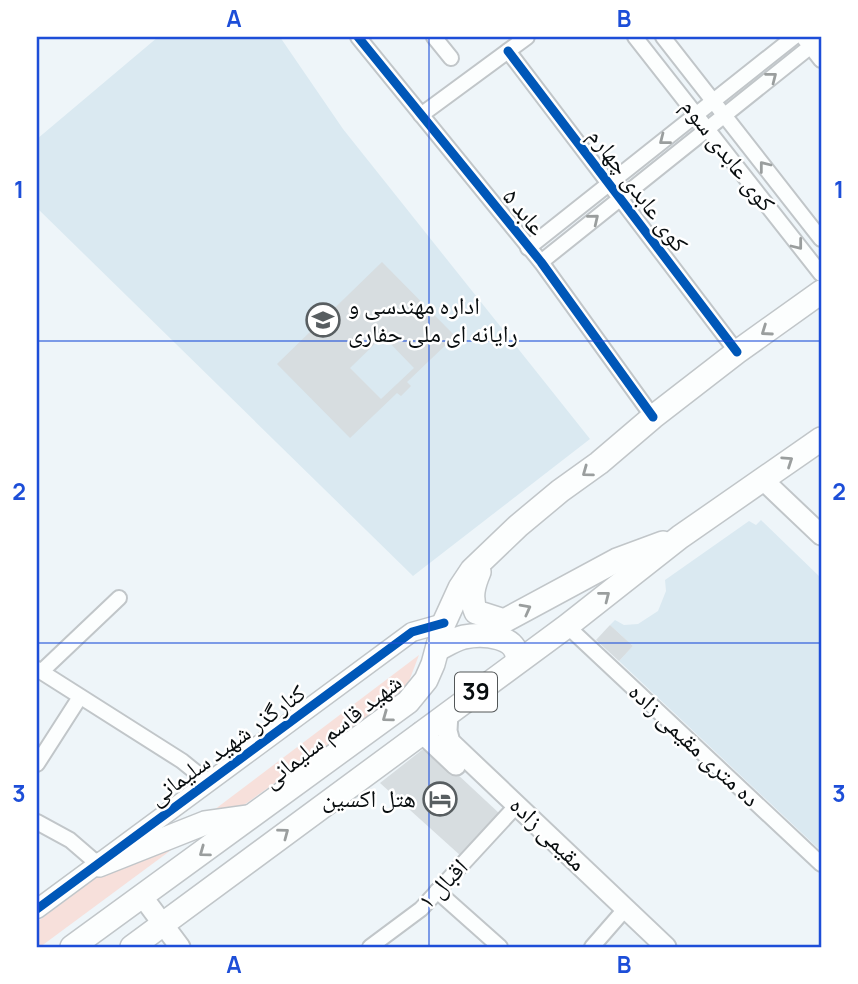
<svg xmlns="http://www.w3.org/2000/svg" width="858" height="984" font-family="Manrope,'Noto Naskh Arabic',sans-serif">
<rect width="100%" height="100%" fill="#eef5f9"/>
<g fill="#dae9f1">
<polygon points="158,37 280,37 343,129 590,439 413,576 37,208 37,139"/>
<polygon points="761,520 821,578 821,851 619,661 633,646 610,625 615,620 624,625 638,624 658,611 666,591 665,580 749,521 756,525"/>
</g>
<g fill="#f7e0db">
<polygon points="419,655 406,689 244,805 210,813"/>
<polygon points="182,842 40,947 37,947 37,922 120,860"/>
</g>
<g fill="#d7dde0" fill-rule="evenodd">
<path d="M 382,262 L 455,336 L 407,382 L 411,386 L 401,396 L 397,393 L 350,438 L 277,364 ZM 383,336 L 414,368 L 381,399 L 350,368 Z"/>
<polygon points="610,625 633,646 619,661 596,640"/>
<polygon points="427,746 500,814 461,856 380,783"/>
</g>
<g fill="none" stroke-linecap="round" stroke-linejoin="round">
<defs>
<g id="minor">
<polyline points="358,37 541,262 653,417"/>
<polyline points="434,37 451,58"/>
<polyline points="635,37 821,274"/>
<polyline points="663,37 821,239"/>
<polyline points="803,37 821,60"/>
<polyline points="508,51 737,352"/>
<polyline points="421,115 527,37"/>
<polyline points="528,248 794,37"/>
<polyline points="541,262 821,38"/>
<polyline points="567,626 821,864"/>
<polyline points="37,669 182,761 208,782"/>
<polyline points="41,672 119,598"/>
<polyline points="37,764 80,697"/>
<polyline points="37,822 70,840 99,865"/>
<polyline points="437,891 500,947"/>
<polyline points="370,947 421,909 517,805"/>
<polyline points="592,947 626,908"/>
</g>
<polyline id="tertiary" points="37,909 412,632 444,623"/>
<g id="secondary">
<polyline points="762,479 821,535"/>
<polyline points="448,713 447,731 450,742 666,947"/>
<polyline points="421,732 456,765"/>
<polyline points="142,896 180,947"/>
</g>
<g id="trunk">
<path d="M 479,572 C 473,586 470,598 476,612 L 504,621 L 617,560 L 663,543"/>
<path d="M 438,649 C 446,645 455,639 464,637 C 482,633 521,635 517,662"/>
<polyline points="99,865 205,823 248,817"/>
<polyline points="72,947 408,702 426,680 433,664 444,623 460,588 472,570 518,526 560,491 599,463 653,417 737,352 821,292"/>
<polyline points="132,947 567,626 680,537 821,439"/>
</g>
</defs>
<use href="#minor" stroke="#c1c6c9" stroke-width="18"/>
<use href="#tertiary" stroke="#c1c6c9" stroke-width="21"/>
<use href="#secondary" stroke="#c1c6c9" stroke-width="23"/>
<use href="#trunk" stroke="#c1c6c9" stroke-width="26"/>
<use href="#minor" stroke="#fcfefe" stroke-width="14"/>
<use href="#tertiary" stroke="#fcfefe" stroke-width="18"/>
<use href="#secondary" stroke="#fcfefe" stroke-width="19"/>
<use href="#trunk" stroke="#fcfefe" stroke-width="23"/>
<defs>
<g id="cycleway">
<polyline points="358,37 541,262 653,417"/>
<polyline points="508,51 737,352"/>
<polyline points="37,909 412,632 444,623"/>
</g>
</defs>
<use href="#cycleway" stroke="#fff" stroke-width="13"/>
<use href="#cycleway" stroke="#0057b8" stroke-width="9"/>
</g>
<defs><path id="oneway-chevron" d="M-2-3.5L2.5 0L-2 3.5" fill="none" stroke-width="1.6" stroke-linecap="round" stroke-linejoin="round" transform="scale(1.75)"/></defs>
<g stroke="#9a9e9e">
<use href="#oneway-chevron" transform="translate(772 77) rotate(-38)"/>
<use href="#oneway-chevron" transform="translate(664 140) rotate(142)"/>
<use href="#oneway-chevron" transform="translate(764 166) rotate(-128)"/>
<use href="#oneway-chevron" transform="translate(594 219) rotate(-39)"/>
<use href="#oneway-chevron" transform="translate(798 245) rotate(52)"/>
<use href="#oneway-chevron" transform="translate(766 331) rotate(145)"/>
<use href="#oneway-chevron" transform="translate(788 461) rotate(-34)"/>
<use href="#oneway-chevron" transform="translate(587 472) rotate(144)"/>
<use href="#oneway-chevron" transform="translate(605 596) rotate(-38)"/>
<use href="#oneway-chevron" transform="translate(526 609) rotate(-28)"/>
<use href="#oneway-chevron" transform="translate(387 717) rotate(144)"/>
<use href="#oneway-chevron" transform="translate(284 833) rotate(-37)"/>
<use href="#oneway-chevron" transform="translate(204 852) rotate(144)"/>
</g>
<path fill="none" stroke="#1d4ed8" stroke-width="2" stroke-opacity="0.55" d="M 429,37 L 429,947M 37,341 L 821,341M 37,643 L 821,643"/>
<defs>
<symbol id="university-ring" viewBox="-11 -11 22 22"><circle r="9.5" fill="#fff" stroke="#585e61" stroke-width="1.5"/><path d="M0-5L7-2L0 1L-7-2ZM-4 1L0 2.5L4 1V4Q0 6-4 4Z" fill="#585e61"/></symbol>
<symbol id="hotel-ring" viewBox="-11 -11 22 22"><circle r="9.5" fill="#fff" stroke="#585e61" stroke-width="1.5"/><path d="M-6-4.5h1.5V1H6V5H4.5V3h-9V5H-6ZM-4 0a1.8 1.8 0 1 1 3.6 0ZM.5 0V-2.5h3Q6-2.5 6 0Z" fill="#585e61"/></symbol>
</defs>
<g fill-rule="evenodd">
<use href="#university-ring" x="304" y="301" width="38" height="38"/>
<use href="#hotel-ring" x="421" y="780" width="38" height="38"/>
</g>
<g text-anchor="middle" stroke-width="5" stroke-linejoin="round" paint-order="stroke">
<rect fill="#fff" stroke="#525657" stroke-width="2" x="455" y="672.5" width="42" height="39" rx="5"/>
<g font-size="23" font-weight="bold" fill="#080d0f">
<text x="476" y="700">39</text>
</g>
<g font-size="24" fill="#080d0f" stroke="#fff">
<text transform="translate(728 155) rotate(52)" y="8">کوی عابدی سوم</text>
<text transform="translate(638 190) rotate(53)" y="8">کوی عابدی چهارم</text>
<text transform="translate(524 212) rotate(51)" y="8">عابد ۵</text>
<text transform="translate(332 731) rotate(-38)" y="8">شهید قاسم سلیمانی</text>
<text transform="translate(227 745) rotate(-36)" y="8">کنارگذر شهید سلیمانی</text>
<text transform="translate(694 745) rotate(43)" y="8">ده متری مقیمی زاده</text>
<text transform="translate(548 834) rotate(44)" y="8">مقیمی زاده</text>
<text transform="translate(443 884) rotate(-46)" y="8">اقبال ۱</text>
</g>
<g font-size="24" fill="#080d0f" stroke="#fff" text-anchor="start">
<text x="348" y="314">اداره مهندسی و<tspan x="348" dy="28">رایانه ای ملی حفاری</tspan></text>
<text x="416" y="807" text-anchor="end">هتل اکسین</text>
</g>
</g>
<rect width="858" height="984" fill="none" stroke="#ffffff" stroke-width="77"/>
<rect x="38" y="38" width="782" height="908" fill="none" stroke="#1d4ed8" stroke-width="2.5"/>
<g font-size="23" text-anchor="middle" font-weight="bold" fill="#1d4ed8">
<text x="234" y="27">A</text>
<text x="624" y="27">B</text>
<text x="19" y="198">1</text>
<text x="839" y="198">1</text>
<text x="19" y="500">2</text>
<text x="839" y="500">2</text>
<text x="19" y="802">3</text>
<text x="839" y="802">3</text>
<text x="234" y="973">A</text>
<text x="624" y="973">B</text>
</g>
</svg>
